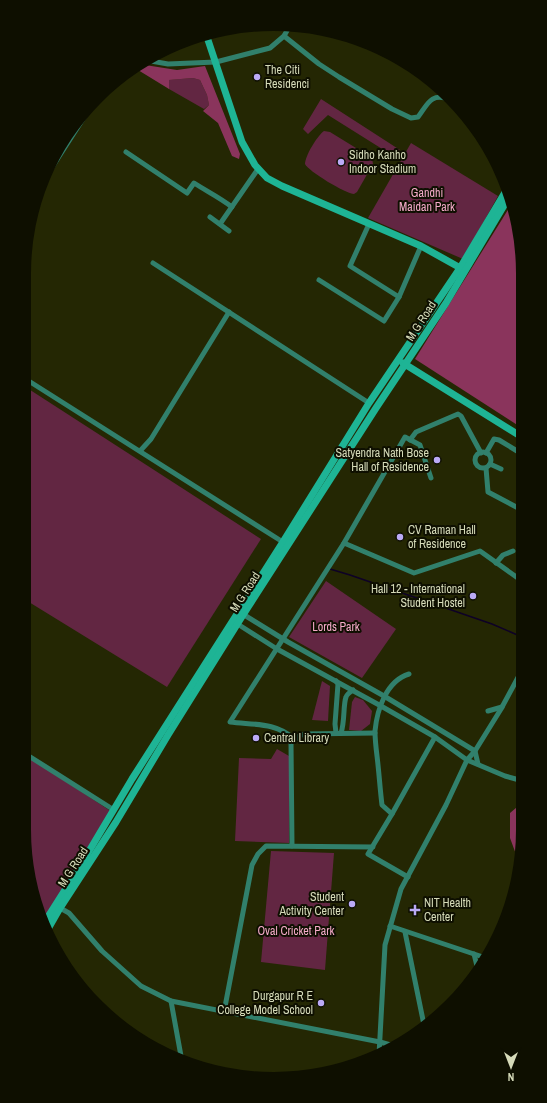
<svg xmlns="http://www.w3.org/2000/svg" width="547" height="1103" font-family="'Archivo Narrow',sans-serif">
<rect width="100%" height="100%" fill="#242703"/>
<g fill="#622642">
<polygon points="193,78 200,80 207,95 209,105 204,109 169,89 168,80"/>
<polygon points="321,99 400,150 395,157 328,115 308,134 303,129"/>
<path d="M 324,131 L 330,132 L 369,156 L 372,158 L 373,164 L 357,192 L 354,194 C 346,194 308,171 305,164 C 305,156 317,136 324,131 Z"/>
<polygon points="411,143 498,196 463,259 368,218"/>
<polygon points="24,386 261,539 167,687 24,599"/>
<polygon points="326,581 396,629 362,678 289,637"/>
<polygon points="322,681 330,686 328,721 312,720"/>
<polygon points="355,697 363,700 372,711 370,724 361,731 349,730 352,702"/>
<polygon points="277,749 289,756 289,843 235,841 239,758 271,759"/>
<polygon points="24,754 112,812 43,921 37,910 24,829"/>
<polygon points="271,851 334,853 325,970 261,962"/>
</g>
<g fill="#8a345c">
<polygon points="145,65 177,70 205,66 240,154 239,159 232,156 218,123 203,111 209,105 207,95 200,80 193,78 169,80 169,89 138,70"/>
<polygon points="511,205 521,241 522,428 415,359"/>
<polygon points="523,802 523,830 512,886 511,883 517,857 510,838 510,813"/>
</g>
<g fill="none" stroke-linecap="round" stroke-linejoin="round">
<polyline stroke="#0e0126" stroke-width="1.5" points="330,569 350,575 492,624 522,637"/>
<g stroke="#31806c" stroke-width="5">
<path d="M 284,36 L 319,64 L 339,77 L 392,109 L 411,118 L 418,117 C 428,104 430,93 449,99"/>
<polyline points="151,61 168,64 216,62 270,48 284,36 289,27"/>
<polyline points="439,89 440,92 446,97"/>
<path d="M 126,152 L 187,193 L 194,183 C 208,192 219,197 232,207"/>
<polyline points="42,183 92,105"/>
<polyline points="210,217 229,231"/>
<polyline points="220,224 258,169"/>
<polyline points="369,224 350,266 399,297 421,246"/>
<polyline points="153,263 369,403"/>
<polyline points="319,280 384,321 399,297"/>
<polyline points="24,378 286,544"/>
<polyline points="410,440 416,432 458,414 461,416 481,453"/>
<polyline points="140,451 151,439 229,312"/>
<circle cx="483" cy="460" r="8"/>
<polyline points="486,453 494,439 499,440 522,454"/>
<polyline points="490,464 501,469"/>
<polyline points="486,468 488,492 520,509 522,506"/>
<polyline points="344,543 414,573 480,551 522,581"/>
<polyline points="496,563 503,555 513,551"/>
<polyline points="241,613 288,642 384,696 475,751 478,764"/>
<polyline points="236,623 277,649 381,706 435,737 467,760 505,776 523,781"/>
<polyline points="336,681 338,684 335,724 336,733"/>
<polyline points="488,711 502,707"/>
<path d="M 341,733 C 345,722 343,705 346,697 C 347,694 350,692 353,690"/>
<path d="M 294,739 C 276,722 253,725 230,722 L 344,543 L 405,437 L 420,445 L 431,478"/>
<polyline points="24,753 114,810"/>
<polyline points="392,814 435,737"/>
<polyline points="292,846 291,743 299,736 305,734 375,733"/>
<path d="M 408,877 L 368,854 L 392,814 L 382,805 C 380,789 379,772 377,756 C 376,748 375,739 375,731 C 377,710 386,681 409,674"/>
<polyline points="60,908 69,913 102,951 141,986 171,1001 380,1042 394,1046"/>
<polyline points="390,926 483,957"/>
<polyline points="405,932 424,1025"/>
<polyline points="474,954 477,966"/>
<polyline points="171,1001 181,1056"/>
<polyline points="224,1012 252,865 258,854 266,846 373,847"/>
<polyline points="379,1055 385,945 401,889 446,805 467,760 475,751 501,709 522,670"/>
</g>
<g stroke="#1eb495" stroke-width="7">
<polyline points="207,37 242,142 255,165 267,178 282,186 421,246 464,270"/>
<polyline points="403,363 522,437"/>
<polyline points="44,923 82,863 132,779 283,542 369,403 460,268 507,189"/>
<polyline points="48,929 60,908 116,822 168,735 243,615 376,408 446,303 509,197"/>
</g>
</g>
<g fill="#bbaaf6" stroke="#0e0f00" stroke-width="1.5">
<circle cx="257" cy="77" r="4"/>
<circle cx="341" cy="162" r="4"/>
<circle cx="437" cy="460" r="4"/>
<circle cx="400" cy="537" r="4"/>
<circle cx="473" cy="596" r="4"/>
<circle cx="256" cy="738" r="4"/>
<circle cx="352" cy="904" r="4"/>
<path d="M413 904h4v4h4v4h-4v4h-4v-4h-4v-4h4z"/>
<circle cx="321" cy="1003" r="4"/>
</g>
<g text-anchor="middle" stroke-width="4" stroke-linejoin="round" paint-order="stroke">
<g font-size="12" fill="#d6dbb9" stroke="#0e0f00" text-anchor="start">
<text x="265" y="74">The Citi<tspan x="265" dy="14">Residenci</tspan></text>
<text x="349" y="159">Sidho Kanho<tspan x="349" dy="14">Indoor Stadium</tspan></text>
<text x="429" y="457" text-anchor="end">Satyendra Nath Bose<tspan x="429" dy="14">Hall of Residence</tspan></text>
<text x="408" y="534">CV Raman Hall<tspan x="408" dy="14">of Residence</tspan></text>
<text x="465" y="593" text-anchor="end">Hall 12 - International<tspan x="465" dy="14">Student Hostel</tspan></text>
<text x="264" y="742">Central Library</text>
<text x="344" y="901" text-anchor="end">Student<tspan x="344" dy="14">Activity Center</tspan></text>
<text x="424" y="907">NIT Health<tspan x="424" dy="14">Center</tspan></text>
<text x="313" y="1000" text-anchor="end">Durgapur R E<tspan x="313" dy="14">College Model School</tspan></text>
</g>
<g font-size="12" fill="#f5abc9" stroke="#0e0f00">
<text x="427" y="197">Gandhi<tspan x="427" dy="14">Maidan Park</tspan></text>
<text x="336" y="631">Lords Park</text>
<text x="296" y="935">Oval Cricket Park</text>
</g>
<g font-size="12" fill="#d6dbb9" stroke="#0e0f00">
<text transform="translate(421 321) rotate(-57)" y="4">M G Road</text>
<text transform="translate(245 592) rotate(-57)" y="4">M G Road</text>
<text transform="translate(73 867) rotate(-57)" y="4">M G Road</text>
</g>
</g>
<path d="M0 0H547V1103H0ZM273 31H274A242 242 0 0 1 516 273V830A242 242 0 0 1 274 1072H273A242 242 0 0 1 31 830V273A242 242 0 0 1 273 31Z" fill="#0e0f00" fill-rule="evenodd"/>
<g transform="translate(511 1067) rotate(180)" stroke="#0e0f00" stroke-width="3" paint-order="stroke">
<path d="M0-3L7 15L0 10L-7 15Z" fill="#d6dbb9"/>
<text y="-6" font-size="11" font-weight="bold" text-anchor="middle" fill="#d6dbb9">N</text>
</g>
</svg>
